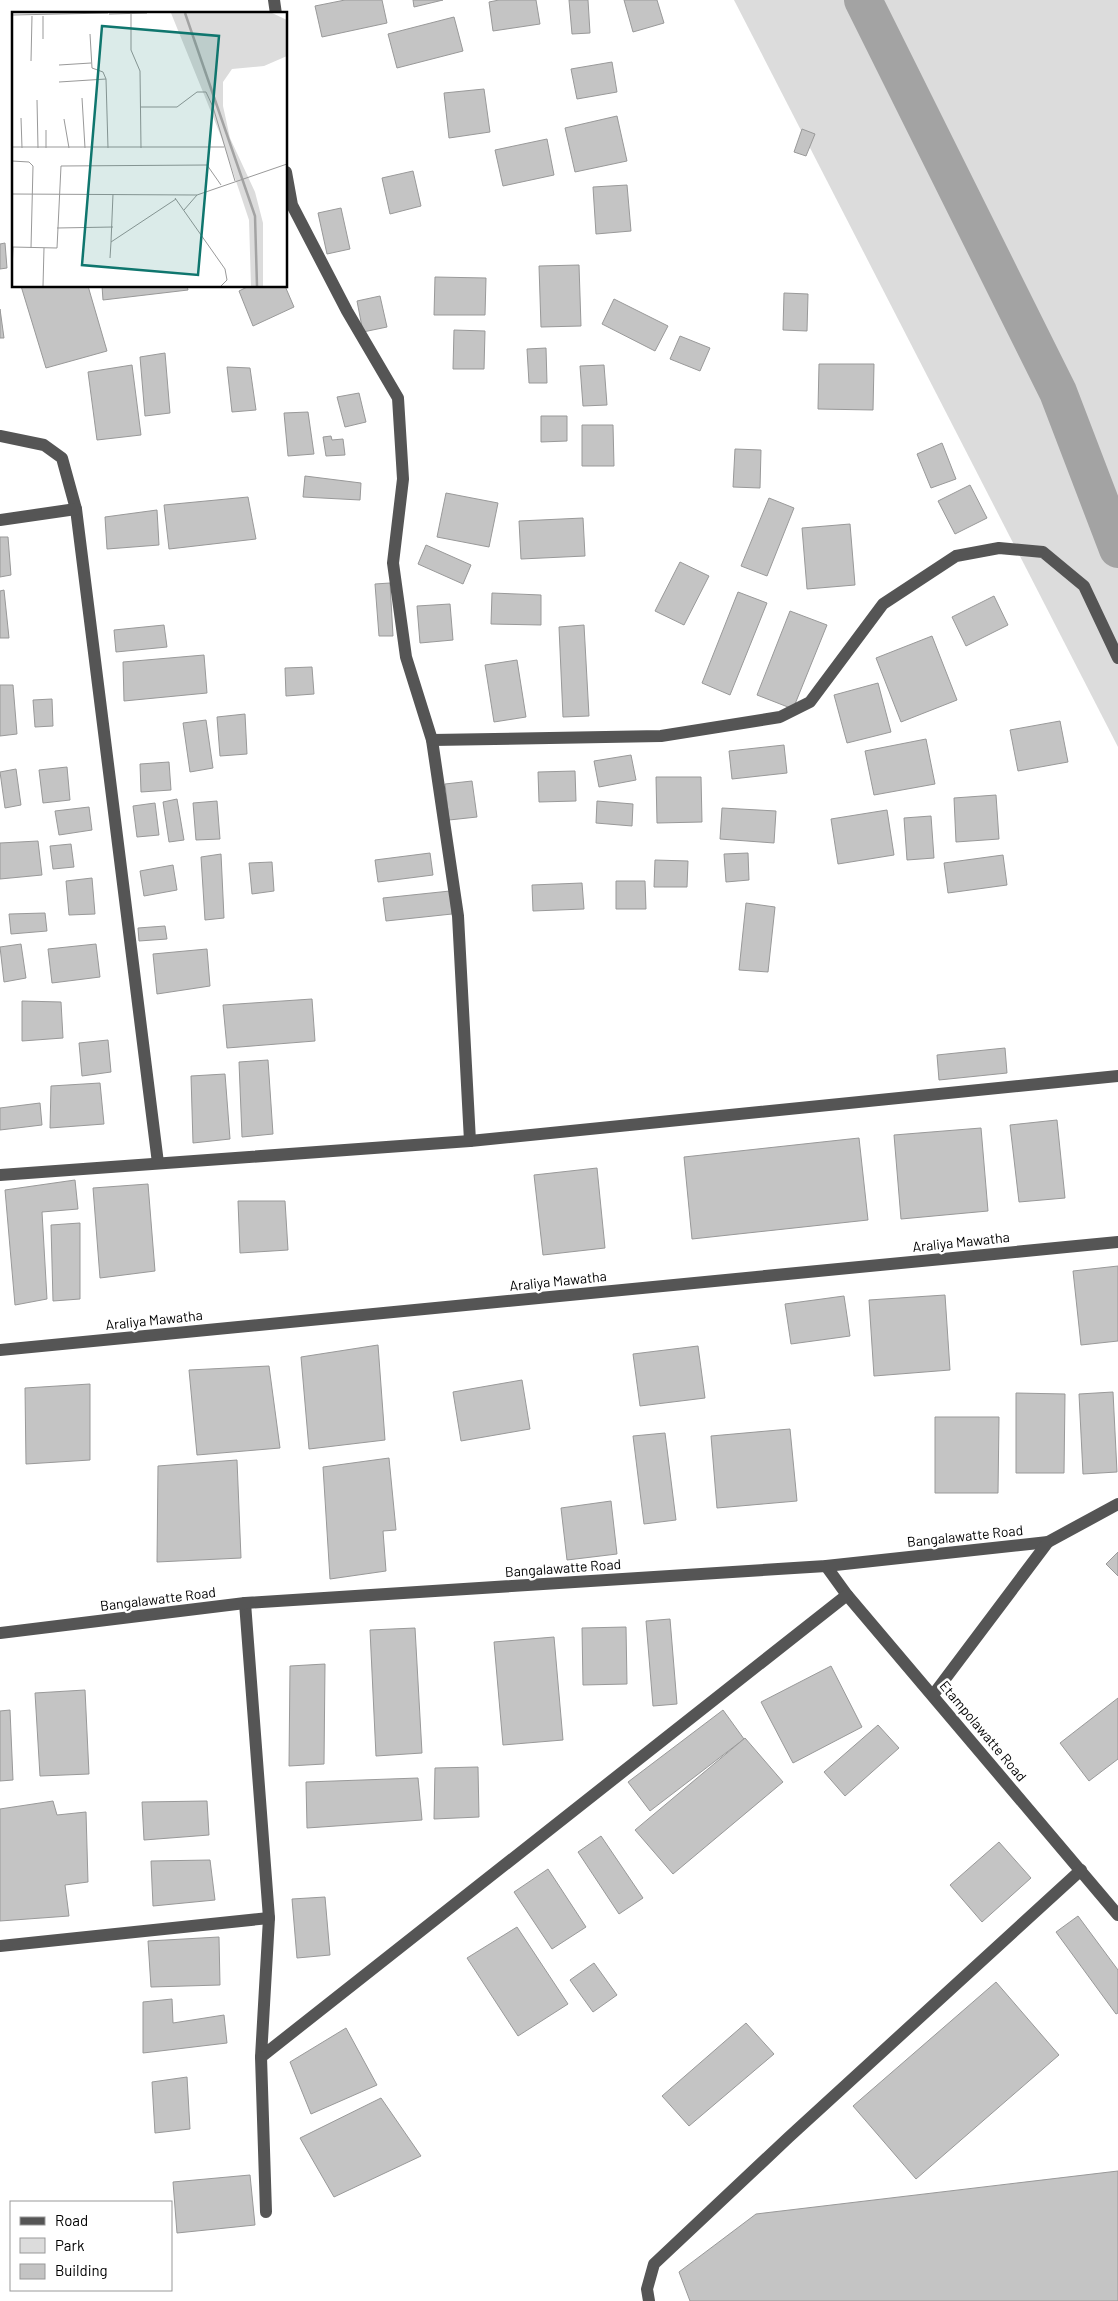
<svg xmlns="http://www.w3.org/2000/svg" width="1118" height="2301" font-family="Barlow,sans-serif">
<rect width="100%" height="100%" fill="#fff"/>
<polygon fill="#dcdcdc" points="734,0 1118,0 1118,747"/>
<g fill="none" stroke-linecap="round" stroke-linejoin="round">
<polyline stroke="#a3a3a3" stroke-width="38" points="863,0 1058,392 1118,549"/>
</g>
<g fill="#c4c4c4" stroke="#999">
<polygon points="345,0 382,0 387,23 322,37 315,6"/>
<polygon points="413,0 443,0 414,7"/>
<polygon points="499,0 536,0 540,24 493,31 489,2"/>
<polygon points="569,0 588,0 590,33 572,34"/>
<polygon points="624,0 657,0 664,23 633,32"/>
<polygon points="454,17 463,51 397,68 388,34"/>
<polygon points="612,62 617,92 577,99 571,69"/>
<polygon points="484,89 490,132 449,138 444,93"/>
<polygon points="617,116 627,161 575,172 565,128"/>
<polygon points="802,129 815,134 806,156 794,152"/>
<polygon points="547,139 554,175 503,186 495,150"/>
<polygon points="413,171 421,206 390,214 382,178"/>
<polygon points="627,185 631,231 596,234 593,187"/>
<polygon points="341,208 350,249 327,254 318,213"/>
<polygon points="5,243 7,268 0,269 0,244"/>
<polygon points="579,265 581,326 541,327 539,266"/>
<polygon points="435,277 486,278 485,315 434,315"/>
<polygon points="21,286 88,286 107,351 46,368"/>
<polygon points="102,286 187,286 188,290 103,300"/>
<polygon points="249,286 285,286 294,307 253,326 239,291"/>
<polygon points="784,293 808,294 807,331 783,330"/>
<polygon points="380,296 387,327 363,332 357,301"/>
<polygon points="614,299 668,326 655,351 602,324"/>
<polygon points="0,309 4,338 0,338"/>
<polygon points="454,330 485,331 484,369 453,369"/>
<polygon points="680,336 710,348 700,371 670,359"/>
<polygon points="546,348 547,383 529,383 527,349"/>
<polygon points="165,353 170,413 145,416 140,357"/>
<polygon points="819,364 874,364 873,410 818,409"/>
<polygon points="132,365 141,435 97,440 88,372"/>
<polygon points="604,365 607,405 583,406 580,366"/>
<polygon points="227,367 250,368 256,410 232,412"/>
<polygon points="359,393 366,422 345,427 337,397"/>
<polygon points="308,412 314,454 288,456 284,413"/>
<polygon points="541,416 567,416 567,441 541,442"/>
<polygon points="582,425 613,425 614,466 582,466"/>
<polygon points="331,436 332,440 343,439 345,455 326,456 323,437"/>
<polygon points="942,443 956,479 931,488 917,454"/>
<polygon points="735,449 761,450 760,488 733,487"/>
<polygon points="305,476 361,483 360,500 303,497"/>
<polygon points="970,485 987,518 955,534 938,501"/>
<polygon points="446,493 498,503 489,547 437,537"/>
<polygon points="248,497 256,539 169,549 164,505"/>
<polygon points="769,498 794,508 767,576 741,566"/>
<polygon points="157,510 159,545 107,549 105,517"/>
<polygon points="583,518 585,556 521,559 519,521"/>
<polygon points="850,524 855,585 807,589 802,528"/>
<polygon points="0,537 8,537 11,575 0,577"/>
<polygon points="426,545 471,565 463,584 418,564"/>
<polygon points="680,562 709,576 684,625 655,611"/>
<polygon points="390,583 393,636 379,636 375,584"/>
<polygon points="4,590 9,638 0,638 0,591"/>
<polygon points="738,592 767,603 730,695 702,683"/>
<polygon points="492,593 541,595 541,625 491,624"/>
<polygon points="994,596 1008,625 966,646 952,617"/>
<polygon points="450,604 453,640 420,643 417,606"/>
<polygon points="790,611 827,625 793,709 757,695"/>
<polygon points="164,625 167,647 116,652 114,630"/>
<polygon points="584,625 589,716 563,717 559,627"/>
<polygon points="932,636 957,700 901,722 876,658"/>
<polygon points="204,655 207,693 124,701 123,662"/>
<polygon points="517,660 526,717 494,722 485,665"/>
<polygon points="312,667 314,694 286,696 285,668"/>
<polygon points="878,683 891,732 847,743 834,695"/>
<polygon points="0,685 13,685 17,734 0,736"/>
<polygon points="52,699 53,726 35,727 33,700"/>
<polygon points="245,714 247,754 220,756 217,717"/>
<polygon points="206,720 213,768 190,772 183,723"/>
<polygon points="1060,721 1068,762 1018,771 1010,730"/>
<polygon points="926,739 935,784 874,795 865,751"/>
<polygon points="784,745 787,773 732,779 729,751"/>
<polygon points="631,755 636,780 599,787 594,761"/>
<polygon points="169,762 171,790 141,792 140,764"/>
<polygon points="67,767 70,800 43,803 39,770"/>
<polygon points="16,769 21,805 5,808 0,772"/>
<polygon points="575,771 576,801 539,802 538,772"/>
<polygon points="656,777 701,777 702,822 657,823"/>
<polygon points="472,781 477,817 449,820 445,784"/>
<polygon points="996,795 999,839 956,842 954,798"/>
<polygon points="177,799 184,840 169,842 163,802"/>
<polygon points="217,801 220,839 196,840 193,803"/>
<polygon points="597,801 633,804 632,826 596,823"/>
<polygon points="155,803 159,835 137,837 133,806"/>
<polygon points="89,807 92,830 59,835 55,811"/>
<polygon points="722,808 776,811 774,843 720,839"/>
<polygon points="887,810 894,855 838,864 831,819"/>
<polygon points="931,816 934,858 907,860 904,818"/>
<polygon points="38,841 42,875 0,879 0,843"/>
<polygon points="71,844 74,867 53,869 50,846"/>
<polygon points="430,853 433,875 378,882 375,860"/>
<polygon points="748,853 749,880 726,882 724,854"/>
<polygon points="221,854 224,918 205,920 201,857"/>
<polygon points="1003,855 1007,885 948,893 944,863"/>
<polygon points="655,860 688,861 687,887 654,887"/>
<polygon points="272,862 274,891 252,894 249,863"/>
<polygon points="173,865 177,890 144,896 140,871"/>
<polygon points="92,878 95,914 69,915 66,881"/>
<polygon points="616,881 645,881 646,909 616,909"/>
<polygon points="582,883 584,909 533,911 532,885"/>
<polygon points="450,891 452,914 386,921 383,898"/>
<polygon points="746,903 775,907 768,972 739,970"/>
<polygon points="45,913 47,931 11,934 9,914"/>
<polygon points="165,926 167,939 139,941 138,928"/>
<polygon points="21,944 26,978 4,982 0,947"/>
<polygon points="96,944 100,977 52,983 48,949"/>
<polygon points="207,949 210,986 157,994 153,954"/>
<polygon points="312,999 315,1041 227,1048 223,1005"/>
<polygon points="22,1001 61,1002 63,1038 22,1041"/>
<polygon points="108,1040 111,1072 82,1076 79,1043"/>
<polygon points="1005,1048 1007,1073 939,1080 937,1055"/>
<polygon points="268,1060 273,1134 242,1137 239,1062"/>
<polygon points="225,1074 230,1139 193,1143 191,1076"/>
<polygon points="100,1083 104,1124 50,1128 51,1086"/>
<polygon points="40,1103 42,1125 0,1130 0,1108"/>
<polygon points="1057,1120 1065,1198 1019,1202 1010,1125"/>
<polygon points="981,1128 988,1211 901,1219 894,1135"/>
<polygon points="859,1138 868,1220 692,1239 684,1157"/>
<polygon points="597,1168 605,1248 543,1255 534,1175"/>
<polygon points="75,1180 78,1209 42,1212 47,1299 15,1305 5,1190"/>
<polygon points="148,1184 155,1271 100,1278 93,1188"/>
<polygon points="238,1201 285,1201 288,1250 240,1253"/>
<polygon points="80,1223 80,1299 53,1301 51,1225"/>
<polygon points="1118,1266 1118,1341 1081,1345 1073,1271"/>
<polygon points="945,1295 950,1370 874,1376 869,1300"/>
<polygon points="844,1296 850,1336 791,1344 785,1304"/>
<polygon points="378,1345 385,1440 309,1449 301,1357"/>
<polygon points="698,1346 705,1398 640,1406 633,1354"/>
<polygon points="269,1366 280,1448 197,1455 189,1370"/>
<polygon points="522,1380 530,1429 461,1441 453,1392"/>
<polygon points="90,1384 90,1460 26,1464 25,1388"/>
<polygon points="1113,1392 1117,1472 1083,1474 1079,1394"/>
<polygon points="1016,1393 1065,1394 1064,1473 1016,1473"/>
<polygon points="935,1417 999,1417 998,1493 935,1493"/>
<polygon points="790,1429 797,1501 717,1508 711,1436"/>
<polygon points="665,1433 676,1520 644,1524 633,1436"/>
<polygon points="389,1458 396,1530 383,1531 386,1571 330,1579 323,1467"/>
<polygon points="237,1460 241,1558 157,1562 158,1466"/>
<polygon points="611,1501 617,1554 567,1560 561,1508"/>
<polygon points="1118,1552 1118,1576 1106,1564"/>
<polygon points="670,1619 677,1704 653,1706 646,1621"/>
<polygon points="626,1627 627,1684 583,1685 582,1628"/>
<polygon points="415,1628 422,1753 376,1756 370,1630"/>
<polygon points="554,1637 563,1740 503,1745 494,1642"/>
<polygon points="325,1664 324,1764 289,1766 290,1666"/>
<polygon points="831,1666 862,1727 793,1763 761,1702"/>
<polygon points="85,1690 89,1774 40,1776 35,1693"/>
<polygon points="1118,1698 1118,1759 1089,1781 1060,1743"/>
<polygon points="10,1710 13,1780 0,1781 0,1711"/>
<polygon points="723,1710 744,1739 650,1811 628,1782"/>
<polygon points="878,1725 899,1748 845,1796 824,1772"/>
<polygon points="745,1738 783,1782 673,1874 635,1830"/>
<polygon points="478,1767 479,1817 434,1819 435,1768"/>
<polygon points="418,1778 422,1820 307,1828 306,1782"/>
<polygon points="53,1801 57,1815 86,1812 88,1882 65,1885 69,1916 0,1921 0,1809"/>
<polygon points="207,1801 209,1835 144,1840 142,1802"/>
<polygon points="601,1836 643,1898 619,1914 578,1852"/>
<polygon points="999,1842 1031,1878 982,1922 950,1885"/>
<polygon points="210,1860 215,1900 153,1906 151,1861"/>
<polygon points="548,1869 586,1927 552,1949 514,1892"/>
<polygon points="325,1897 330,1955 297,1958 292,1899"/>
<polygon points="1078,1916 1118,1970 1118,2013 1116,2014 1056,1932"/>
<polygon points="517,1927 568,2004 518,2036 467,1958"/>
<polygon points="219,1937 220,1985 151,1987 148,1941"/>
<polygon points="594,1963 617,1995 593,2012 570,1980"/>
<polygon points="996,1982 1059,2055 916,2179 853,2106"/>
<polygon points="172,1999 173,2023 224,2015 227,2043 143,2053 143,2002"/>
<polygon points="746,2023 774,2054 689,2126 662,2096"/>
<polygon points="346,2028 377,2085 311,2114 290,2062"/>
<polygon points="187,2077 190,2129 155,2133 152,2082"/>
<polygon points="381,2098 421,2156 334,2197 300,2138"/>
<polygon points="1118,2171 1118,2301 690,2301 679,2272 756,2214"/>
<polygon points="250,2175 255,2225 177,2233 173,2182"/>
</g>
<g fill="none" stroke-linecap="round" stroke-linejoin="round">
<g stroke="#555" stroke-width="12">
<polyline points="274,0 276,14"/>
<polyline points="286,172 292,205 347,311 398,398 403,479 393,563 406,657 432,740 458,916 470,1141"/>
<polyline points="0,436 44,445 62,458 76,509 158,1163"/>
<polyline points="0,520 76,509"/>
<polyline points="432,740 661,736 780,717 810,702 883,604 956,556 999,548 1043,552 1084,586 1118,658"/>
<polyline points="0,1175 470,1141 1118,1076"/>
<polyline points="0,1350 1118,1242"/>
<polyline points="826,1566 847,1595 1118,1915"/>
<polyline points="245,1603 269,1918 261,2057 847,1595"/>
<polyline points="0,1633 245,1603 826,1566 1048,1542 1118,1504"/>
<polyline points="933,1695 1048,1542"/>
<polyline points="0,1946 269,1918"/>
<polyline points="261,2057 266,2212"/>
<polyline points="649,2301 647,2289 654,2264 789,2137 1081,1870"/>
</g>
</g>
<g text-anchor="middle" stroke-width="5" stroke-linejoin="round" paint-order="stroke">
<g font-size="14" fill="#000" stroke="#fff">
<text transform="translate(961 1242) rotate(-6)" y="5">Araliya Mawatha</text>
<text transform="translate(558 1281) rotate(-6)" y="5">Araliya Mawatha</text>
<text transform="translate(154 1320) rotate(-6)" y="5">Araliya Mawatha</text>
<text transform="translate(965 1536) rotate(-6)" y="5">Bangalawatte Road</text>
<text transform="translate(563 1568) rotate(-4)" y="5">Bangalawatte Road</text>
<text transform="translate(158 1599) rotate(-7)" y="5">Bangalawatte Road</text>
<text transform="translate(983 1731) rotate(50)" y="5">Etampolawatte Road</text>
</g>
</g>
<g transform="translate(12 12)">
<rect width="275" height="275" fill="#fff"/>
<path d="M 159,1 L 260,1 L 275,8 L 275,44 L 252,54 L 220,57 L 211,70 L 211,94 L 218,126 L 243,180 L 251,211 L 251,274 L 239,274 L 237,208 L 210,127 Z" fill="#dcdcdc"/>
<path fill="none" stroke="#a3a3a3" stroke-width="2.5" d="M 173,1 L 243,204 L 245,274"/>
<path fill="none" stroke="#999" stroke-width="1" d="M 97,2 L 135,1M 119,2 L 119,38 L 128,59 L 129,136M 0,3 L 96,1M 78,22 L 80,56 L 91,60 L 94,67 L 96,136M 31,27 L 31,4M 19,49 L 20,4M 47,53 L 79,51M 47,70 L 94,67M 70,86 L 73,136M 25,88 L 26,136M 129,95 L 165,95 L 185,80 L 194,80 L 201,95 L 223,169M 9,106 L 10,136M 52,107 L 57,136M 34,118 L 34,136M 0,135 L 212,135M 0,149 L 17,150 L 21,154 L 19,236M 0,182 L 185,183 L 275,152M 101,182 L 99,230 L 164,187M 163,186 L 213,257 L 215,268 L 209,274M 172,198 L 185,183M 45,216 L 101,215M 0,235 L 45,236 L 49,154 L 195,153 L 209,173M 98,246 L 99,230M 0,259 L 1,235M 31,274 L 32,236"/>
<path fill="#0f766e" fill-opacity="0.15" stroke="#0f766e" stroke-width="2.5" d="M 90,14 L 207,24 L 186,263 L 70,253 Z"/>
<rect width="275" height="275" fill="none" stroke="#000" stroke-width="2.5"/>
</g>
<rect x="10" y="2201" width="162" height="90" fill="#ffffff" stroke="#999999"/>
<rect x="20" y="2217" width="25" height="8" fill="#555555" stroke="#999999"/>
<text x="55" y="2226" font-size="15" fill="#000000">Road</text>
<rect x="20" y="2238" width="25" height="15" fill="#dcdcdc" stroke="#999999"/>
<text x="55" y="2251" font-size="15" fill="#000000">Park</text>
<rect x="20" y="2264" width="25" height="15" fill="#c4c4c4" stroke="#999999"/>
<text x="55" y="2276" font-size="15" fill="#000000">Building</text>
</svg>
